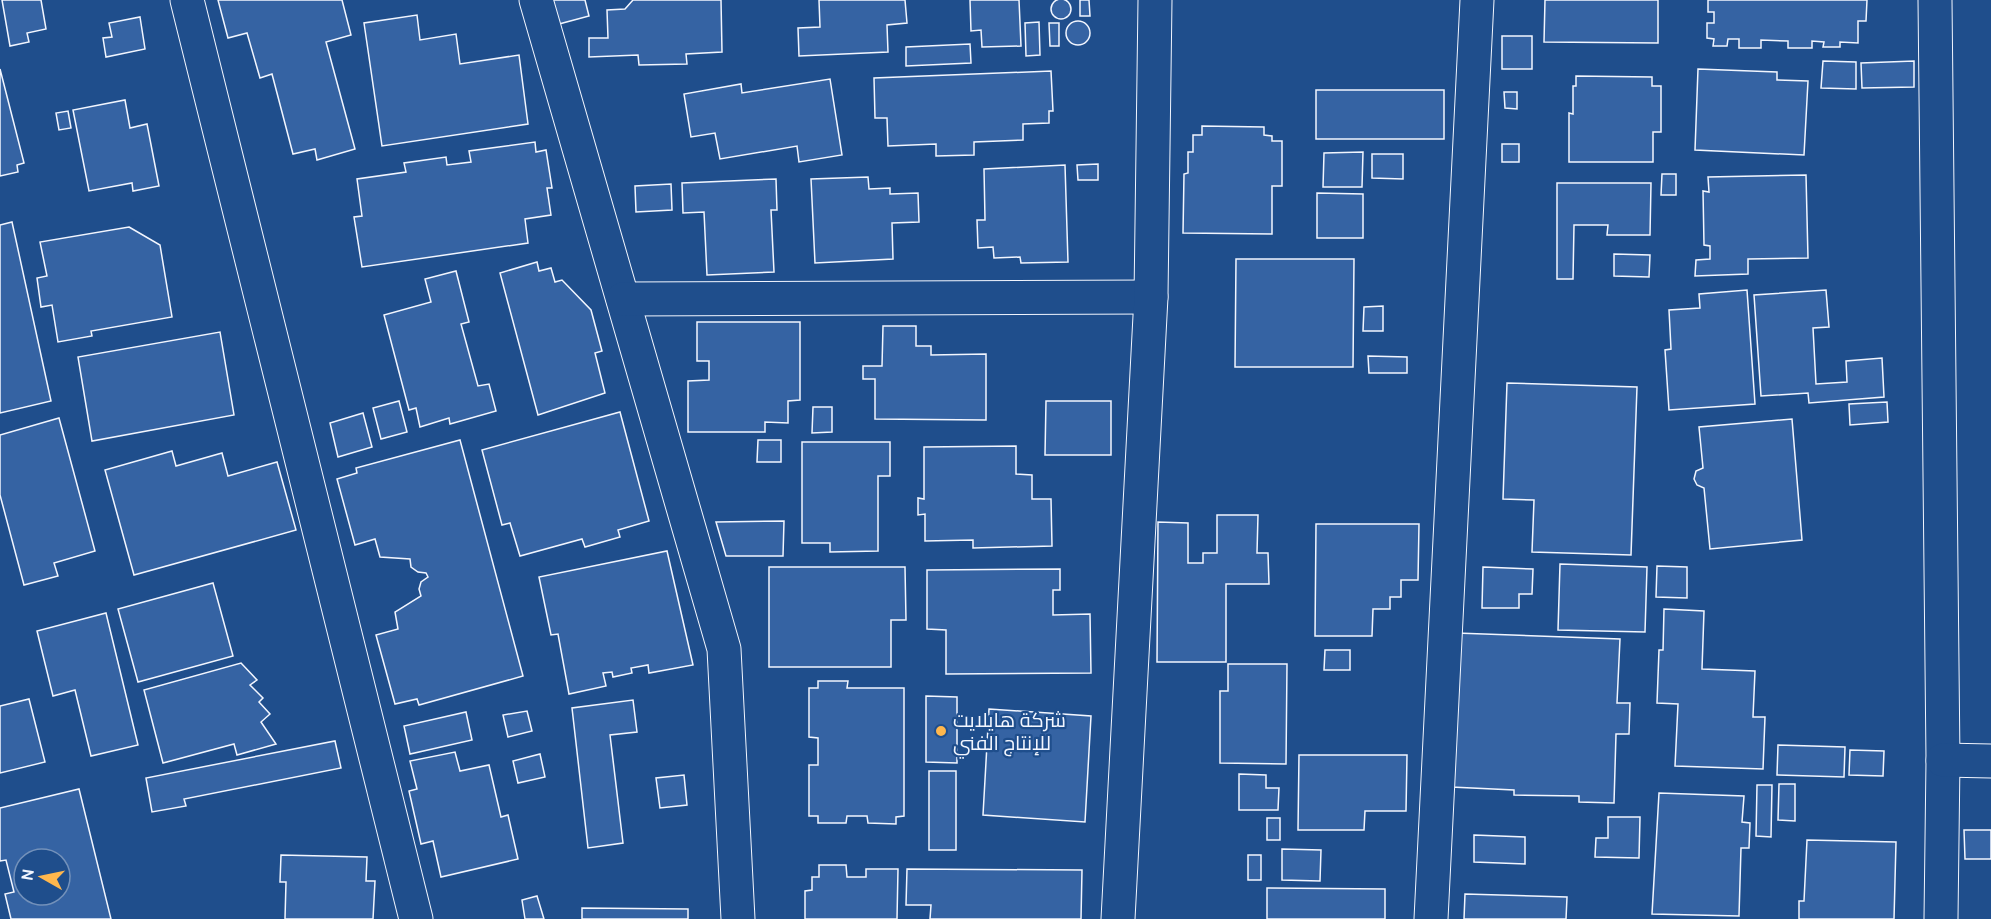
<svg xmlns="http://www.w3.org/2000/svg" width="1991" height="919" font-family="Cabin,Cairo,sans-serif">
<rect width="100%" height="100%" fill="#1f4e8c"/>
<g fill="#3563a3" stroke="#f2f6ff" stroke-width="1.5" fill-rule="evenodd">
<circle cx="1061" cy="9" r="10"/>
<polygon points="2,0 41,0 46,29 27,33 29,42 10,46"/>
<polygon points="218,0 342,0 351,35 326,42 355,149 317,160 315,149 293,154 272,74 260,78 247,33 228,38"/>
<polygon points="553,0 585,0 589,16 559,24"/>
<polygon points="633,0 721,0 722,52 686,54 687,64 639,65 638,55 589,57 589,38 608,38 607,10 625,9"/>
<polygon points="819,0 905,0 907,23 887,25 888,52 799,56 798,28 820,27"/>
<polygon points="970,0 1019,0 1021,46 982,47 981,30 971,31"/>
<polygon points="1080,0 1089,0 1090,16 1080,16"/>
<polygon points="1545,0 1658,0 1658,43 1544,42"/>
<polygon points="1708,0 1867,0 1866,21 1858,21 1858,43 1840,42 1840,47 1823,47 1824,42 1812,41 1812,48 1788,48 1788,41 1761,40 1761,48 1739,48 1739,39 1728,39 1727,46 1713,46 1714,39 1707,38 1707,23 1714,23 1714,12 1708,12"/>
<polygon points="417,15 420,40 456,34 460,64 519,55 528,124 382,146 364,23"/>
<polygon points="140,17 145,49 106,57 103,38 112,37 109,23"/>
<circle cx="1078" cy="33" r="12"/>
<polygon points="1039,22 1040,55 1026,56 1025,23"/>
<polygon points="1049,23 1059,23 1059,46 1050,46"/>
<rect x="1502" y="36" width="30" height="33"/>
<polygon points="970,44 971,63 906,66 906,47"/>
<polygon points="1823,61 1856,62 1856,89 1821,88"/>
<polygon points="1914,61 1914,87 1862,88 1861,63"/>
<polygon points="0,69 24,163 17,165 18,172 0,176"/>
<polygon points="1698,69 1777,72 1777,80 1808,81 1804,155 1695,150"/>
<polygon points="1051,71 1053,111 1049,111 1049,123 1023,124 1023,140 974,142 974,155 936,156 936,144 888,146 887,118 875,118 874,78"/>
<polygon points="1576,76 1652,77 1652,86 1661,86 1661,132 1653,132 1653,162 1569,162 1569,113 1573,114 1573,86 1576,86"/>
<polygon points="830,79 842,155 799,162 797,146 720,159 715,133 691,137 684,94 741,84 742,93"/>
<rect x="1316" y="90" width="128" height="49"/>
<polygon points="1504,92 1517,92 1517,109 1505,108"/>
<polygon points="125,100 130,128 147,124 159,186 133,191 132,183 89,191 73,110"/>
<polygon points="68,111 71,128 59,130 56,113"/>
<polygon points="1202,126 1264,127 1264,135 1272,136 1272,141 1282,141 1282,186 1272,186 1272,234 1183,233 1184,174 1188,173 1188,152 1193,152 1193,135 1202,135"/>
<polygon points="535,142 536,152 546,150 552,188 547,188 551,215 525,219 528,243 362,267 354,217 362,216 357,179 406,172 404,163 446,157 447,165 471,162 469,151"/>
<rect x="1502" y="144" width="17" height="18"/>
<polygon points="1363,152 1362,187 1323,187 1324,153"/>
<polygon points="1372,154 1403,154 1403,179 1372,178"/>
<polygon points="1098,164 1098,180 1078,180 1077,165"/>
<polygon points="1065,165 1068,262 1021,263 1020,257 994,258 993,247 978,248 977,220 985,220 984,169"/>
<polygon points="1662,174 1676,174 1676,195 1661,195"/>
<polygon points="1806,175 1808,258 1748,259 1748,274 1695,276 1696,260 1710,259 1710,246 1704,245 1703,191 1709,192 1708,177"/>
<polygon points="868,177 869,189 890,188 890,194 918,193 919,222 892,223 893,259 815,263 811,179"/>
<polygon points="776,179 777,210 771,210 774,272 707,275 704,212 683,213 682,183"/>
<polygon points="1557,183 1651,183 1650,235 1607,235 1608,225 1574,225 1573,279 1557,279"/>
<polygon points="671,184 672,210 636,212 635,186"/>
<polygon points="1317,193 1363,194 1363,238 1317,238"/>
<polygon points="12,222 51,401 0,413 0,225"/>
<polygon points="129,227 160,245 172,317 91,331 92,336 58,342 52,305 41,307 37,278 47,276 40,242"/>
<polygon points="1614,254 1650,255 1649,277 1614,276"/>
<polygon points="1236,259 1354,259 1353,367 1235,367"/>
<polygon points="537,262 539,271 551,268 555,282 562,280 591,310 602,351 595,353 605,393 538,415 500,273"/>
<polygon points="456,271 469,322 461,324 478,386 489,384 496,411 450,424 449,418 420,427 416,408 409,410 384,315 431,302 425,279"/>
<polygon points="1747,290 1755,404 1669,410 1665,350 1671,349 1669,310 1700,308 1699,294"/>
<polygon points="1826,290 1829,327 1813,328 1816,384 1847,382 1846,361 1882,358 1884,397 1809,403 1808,393 1761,396 1754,295"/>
<polygon points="1383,306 1383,331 1363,331 1364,307"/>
<polygon points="697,322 800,322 800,400 788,401 788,423 765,422 765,432 688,432 688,381 709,380 709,361 697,361"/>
<polygon points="883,326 916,326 916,346 931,346 931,355 986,354 986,420 875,419 875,379 863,379 863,366 882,366"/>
<polygon points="220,332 234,415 92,441 78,357"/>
<polygon points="1368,356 1407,357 1407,373 1369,373"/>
<polygon points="1507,383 1637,387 1631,555 1532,552 1534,500 1503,499"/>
<polygon points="399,401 407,432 381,439 373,408"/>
<polygon points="1046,401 1111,401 1111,455 1045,455"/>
<polygon points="1887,402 1888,422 1850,425 1849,404"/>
<polygon points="813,407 832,407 832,432 812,433"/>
<polygon points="620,412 649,521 618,530 620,537 585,547 582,539 520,556 510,523 502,525 482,450"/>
<polygon points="363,413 372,447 338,457 330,423"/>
<polygon points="59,418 95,551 54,563 58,576 24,585 0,495 0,435"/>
<polygon points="1792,419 1802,540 1710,549 1704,488 1697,485 1694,479 1696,471 1703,468 1699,427"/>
<polygon points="460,440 523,676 419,705 417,699 395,704 376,635 398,629 395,612 421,596 419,589 421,582 428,577 426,573 418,572 411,567 410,559 380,557 375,539 355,545 337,479 357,473 356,468"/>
<polygon points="758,440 781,440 781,462 757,462"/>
<polygon points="802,442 890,442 890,476 878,476 878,551 830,552 830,543 802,543"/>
<polygon points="1016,446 1016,474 1032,475 1032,499 1051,499 1052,546 973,548 973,540 925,541 925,514 918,515 918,498 924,499 924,447"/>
<polygon points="172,451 176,466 222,453 228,476 277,462 296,530 134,575 105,470"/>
<polygon points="1217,515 1258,515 1257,553 1268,553 1269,584 1226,584 1226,662 1157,662 1158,522 1188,523 1188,563 1203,563 1203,553 1217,553"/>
<polygon points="784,521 783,556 726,556 716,522"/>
<polygon points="1316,524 1419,524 1418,580 1401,580 1401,597 1390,597 1390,609 1373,609 1372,636 1315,636"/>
<polygon points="667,551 693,665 649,673 648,665 631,668 632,673 613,677 612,672 603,673 606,686 569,694 558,634 551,635 539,577"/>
<polygon points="1560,564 1647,567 1645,632 1558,630"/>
<polygon points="1657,566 1687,567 1687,598 1656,597"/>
<polygon points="769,567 905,567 906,620 891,620 891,667 769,667"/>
<polygon points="1483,567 1533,569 1532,594 1519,594 1519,608 1482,608"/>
<polygon points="1060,569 1060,590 1053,590 1053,615 1090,614 1091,673 946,674 946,630 927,629 927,570"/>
<polygon points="213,583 233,656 138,682 118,609"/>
<polygon points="1664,609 1704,611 1702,669 1755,671 1753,717 1765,717 1763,769 1675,766 1678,704 1657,703 1659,650 1663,650"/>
<polygon points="106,613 138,745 91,756 75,690 53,696 37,631"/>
<polygon points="1456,633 1620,639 1617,703 1630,703 1629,734 1616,734 1614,803 1579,802 1579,796 1514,795 1514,790 1451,787"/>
<polygon points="1325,650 1350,650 1350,670 1324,670"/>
<polygon points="241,663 257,680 250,685 263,698 259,702 270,714 261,722 276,744 237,755 234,744 163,763 144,690"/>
<polygon points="1228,664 1287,664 1286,764 1220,763 1220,691 1228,691"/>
<polygon points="818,681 848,681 847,688 904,688 904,816 896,817 896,824 868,823 867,816 847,816 846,823 818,823 818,816 809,816 809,765 818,765 818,738 809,737 809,688 818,688"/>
<polygon points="926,696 957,697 957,763 926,762"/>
<polygon points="29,699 45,762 0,773 0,706"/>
<polygon points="633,700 637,732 610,735 623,843 588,848 572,708"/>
<polygon points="989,709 1091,716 1085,822 983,815"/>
<polygon points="527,711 532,731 508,737 503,715"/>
<polygon points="466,712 472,740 410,754 404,726"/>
<polygon points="335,741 341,768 184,799 186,806 152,812 146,778"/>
<polygon points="1778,745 1845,747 1844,777 1777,775"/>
<polygon points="1850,750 1884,751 1883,776 1849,775"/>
<polygon points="455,752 460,771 489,765 501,817 508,815 518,859 441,877 433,841 421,844 409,791 417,789 410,761"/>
<polygon points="540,754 545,777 518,783 513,761"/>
<polygon points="1299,755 1407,755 1406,811 1365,811 1364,830 1298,830"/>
<rect x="929" y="771" width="27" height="79"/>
<polygon points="1239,774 1266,775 1266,788 1279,788 1278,810 1239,810"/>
<polygon points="684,775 687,805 660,808 656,778"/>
<polygon points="1779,784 1795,784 1795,821 1778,820"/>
<polygon points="1757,785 1772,785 1771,837 1756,836"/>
<path d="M 79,789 L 111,919 L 11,919 L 5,894 L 14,892 L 6,860 L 0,861 L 0,808 ZM 24,859 L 60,859 L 60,895 L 24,895 Z"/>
<polygon points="1659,793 1744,796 1742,822 1750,823 1749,848 1741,848 1739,916 1652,914"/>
<polygon points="1608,817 1640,817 1639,858 1595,857 1596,838 1608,838"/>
<rect x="1267" y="818" width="13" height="22"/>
<polygon points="1964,830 1991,830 1991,859 1965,859"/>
<polygon points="1474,835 1525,837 1525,864 1474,862"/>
<polygon points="1807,840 1896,842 1894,919 1799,919 1799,901 1804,901"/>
<polygon points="1282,849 1321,850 1320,881 1282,880"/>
<polygon points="281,855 367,857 366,881 375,881 373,919 285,919 286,882 280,882"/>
<rect x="1248" y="855" width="13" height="25"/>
<polygon points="819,865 846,865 847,877 866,877 866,869 898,869 897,919 805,919 805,891 812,890 812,877 819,877"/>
<polygon points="907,869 1082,870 1081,919 930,919 931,905 906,905"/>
<polygon points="1267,888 1385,889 1385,919 1267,919"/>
<polygon points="1465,894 1567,897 1566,919 1464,919"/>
<polygon points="537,896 544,919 525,919 522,900"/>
<polygon points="582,908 688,909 688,919 582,919"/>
</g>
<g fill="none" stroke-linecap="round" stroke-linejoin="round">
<defs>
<g id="street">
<polyline points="187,0 416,919"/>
<polyline points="536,0 724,649 738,919"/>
<polyline points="1935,0 1943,760 1941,919"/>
<polyline points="623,299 1151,297"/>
<polyline points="1943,760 1991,761"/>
<polyline points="1118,919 1151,297 1155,0"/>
<polyline points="1431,919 1477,0"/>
</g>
</defs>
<use href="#street" stroke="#f2f6ff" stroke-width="35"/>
<use href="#street" stroke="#1f4e8c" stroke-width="33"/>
</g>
<circle fill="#ffb74d" stroke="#1f4e8c" stroke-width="2" cx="941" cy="731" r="6"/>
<g text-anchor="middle" stroke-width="4.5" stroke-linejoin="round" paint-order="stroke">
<g font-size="20" fill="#f2f6ff" stroke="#1f4e8c" text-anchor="start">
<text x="953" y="727">شركة هايلايت<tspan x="953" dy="23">للإنتاج الفني</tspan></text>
</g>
</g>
<g transform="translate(42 877) rotate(279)"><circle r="28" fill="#1f4e8c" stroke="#7391ba" stroke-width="1.5"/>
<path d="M0-4.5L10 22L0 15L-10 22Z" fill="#ffb74d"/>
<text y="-9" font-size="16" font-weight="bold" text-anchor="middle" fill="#f2f6ff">N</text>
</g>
</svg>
